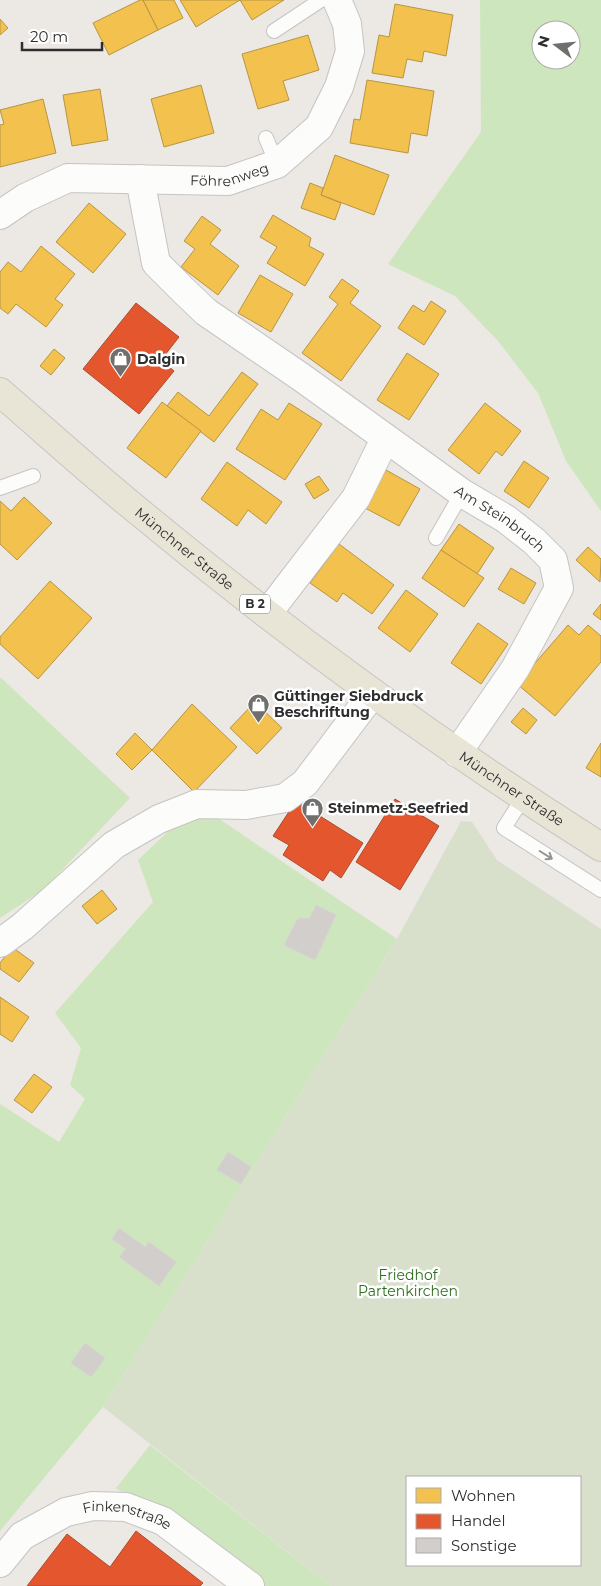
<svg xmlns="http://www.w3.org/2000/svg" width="601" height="1586" font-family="Montserrat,sans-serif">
<rect width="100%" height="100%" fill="#ece8e4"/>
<g fill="#cee6be" fill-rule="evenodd">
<path d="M 480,0 L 601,0 L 601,511 L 566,461 L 538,393 L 498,341 L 455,296 L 388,264 L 481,132 ZM 541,30 L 571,30 L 571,60 L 541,60 Z"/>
<polygon points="0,677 130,798 43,890 0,918"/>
<polygon points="197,804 397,939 103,1407 0,1531 0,1104 59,1142 85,1099 70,1085 81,1048 55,1013 153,902 138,860"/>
<polygon points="150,1445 331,1586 257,1586 116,1488"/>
</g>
<path fill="#d8e0cc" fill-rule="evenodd" d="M 461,821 L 472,822 L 497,860 L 601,929 L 601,1586 L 331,1586 L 103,1407 L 397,939 ZM 407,1477 L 580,1477 L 580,1565 L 407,1565 Z"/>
<g fill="#f2c14e" stroke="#b79544">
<polygon points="140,0 143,0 158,30 109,55 93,23"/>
<polygon points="143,0 174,0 183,18 158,30"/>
<polygon points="180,0 240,0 196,27"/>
<polygon points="240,0 284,0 252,20"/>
<polygon points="395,4 453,15 446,56 424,51 422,62 407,59 403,78 372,73 379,35 389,37"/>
<polygon points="0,19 8,28 0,35"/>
<polygon points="308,35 319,70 283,81 289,100 258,109 242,54"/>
<polygon points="367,80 434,91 427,136 411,133 408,153 350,143 354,119 360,120"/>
<polygon points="201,85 214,133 164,147 151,99"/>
<polygon points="100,89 108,140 72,146 63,95"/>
<polygon points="43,99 56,153 0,167 0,125 4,124 0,110"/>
<polygon points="335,155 389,175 374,215 321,195"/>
<polygon points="310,183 323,188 321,195 341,203 335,220 301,208"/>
<polygon points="89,203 126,234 93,273 56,242"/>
<polygon points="273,215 311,238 309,246 324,254 305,286 267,263 277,247 260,237"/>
<polygon points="202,216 221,230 210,244 239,266 218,295 181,267 195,249 184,241"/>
<polygon points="41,246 75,274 55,299 63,305 46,327 16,304 8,314 0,308 0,272 8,262 21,272"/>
<polygon points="260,275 293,294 271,332 238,313"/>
<polygon points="342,279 359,291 350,303 381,326 341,381 302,353 338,304 329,297"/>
<polygon points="431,301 446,311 424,345 398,328 413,305 424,312"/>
<polygon points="54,349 65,358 51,375 40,366"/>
<polygon points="407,353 439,374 409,420 377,400"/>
<polygon points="242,372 258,384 214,442 167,406 178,392 209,416"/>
<polygon points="162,402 201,431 166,478 127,448"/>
<polygon points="289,403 322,424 285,480 236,449 261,409 278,420"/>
<polygon points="485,403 521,431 502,456 496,451 479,474 448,450"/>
<polygon points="524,461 549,478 529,508 504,491"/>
<polygon points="227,462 282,502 266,524 248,510 237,526 201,499"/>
<polygon points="386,470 420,489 399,526 365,508"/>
<polygon points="319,476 329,490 314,499 305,484"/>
<polygon points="24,497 52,523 17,560 0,544 0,501 11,511"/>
<polygon points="459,524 494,548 477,574 441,550"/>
<polygon points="339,544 394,585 372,614 343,593 337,602 310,583"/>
<polygon points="588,547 601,559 600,582 576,560"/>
<polygon points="441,550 484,578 464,607 422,578"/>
<polygon points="511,568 536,583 524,604 498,589"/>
<polygon points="50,581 92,618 38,679 0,644 0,637"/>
<polygon points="406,590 438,614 410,652 378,628"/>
<polygon points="601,604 601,620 593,614"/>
<polygon points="478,623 508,644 481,684 451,663"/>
<polygon points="568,625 579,635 588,625 601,636 601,662 555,716 517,684"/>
<polygon points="255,702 282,728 257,754 230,728"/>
<polygon points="192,704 237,747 194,792 152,750"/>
<polygon points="523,708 537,720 526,734 511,722"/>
<polygon points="135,733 152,750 132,770 116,754"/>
<polygon points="601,743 601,777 586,768"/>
<polygon points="102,890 117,909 97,924 82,906"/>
<polygon points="12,947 34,963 19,982 0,969 0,963"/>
<polygon points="0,997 29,1017 12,1042 0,1034"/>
<polygon points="34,1074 52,1087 32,1113 14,1100"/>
</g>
<g fill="#e4572e" stroke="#ad4b2e">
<polygon points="136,303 179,337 161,360 174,371 139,414 83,369"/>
<polygon points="395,799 439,826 400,890 356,862"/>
<polygon points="296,801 363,843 341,878 330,870 323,881 283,855 289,845 273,836"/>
<polygon points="136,1531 203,1583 200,1586 27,1586 67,1534 110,1567"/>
</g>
<g fill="#d1cecb" stroke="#d7d4d0">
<polygon points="316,905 336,915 315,960 284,945 298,918 309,919"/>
<polygon points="228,1152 251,1167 241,1184 217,1170"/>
<polygon points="119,1228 145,1247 149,1242 176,1262 159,1286 119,1257 126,1249 112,1239"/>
<polygon points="85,1343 105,1358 91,1377 71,1363"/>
</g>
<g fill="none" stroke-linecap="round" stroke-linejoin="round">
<defs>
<g id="service">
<polyline points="274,31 321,0"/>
<polyline points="266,138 277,164"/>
<polyline points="0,488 33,476"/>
<polyline points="436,538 462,493"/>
<polyline points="523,798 504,828 601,890"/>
</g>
<g id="minor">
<path id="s1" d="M 140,179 L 156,263 L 184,291 L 206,312 L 301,377 L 462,493 L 506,519 L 534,541 L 553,560 L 559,588 L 515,669 L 457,753"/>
<path id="s2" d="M 0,215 L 25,198 L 68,178 L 228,181 L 277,164 L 319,127 L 339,87 L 350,51 L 347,24 L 337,0"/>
<polyline points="267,614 356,498 385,439"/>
<polyline points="0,943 22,927 114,845 159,819 197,804 246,805 285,798 305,783 373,693"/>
<path id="s3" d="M 0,1563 L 22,1536 L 66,1512 L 93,1506 L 126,1507 L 163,1521 L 250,1586"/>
</g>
<g id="primary">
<path id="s4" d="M 0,392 C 44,430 87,469 132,506 C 281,630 438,744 601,847"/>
</g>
</defs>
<use href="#service" stroke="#c5c4c5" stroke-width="16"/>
<use href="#minor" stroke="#c5c4c5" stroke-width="30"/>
<use href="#primary" stroke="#c6c5c4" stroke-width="30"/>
<use href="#service" stroke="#fcfcfb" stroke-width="14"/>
<use href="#minor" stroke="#fcfcfb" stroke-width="28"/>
<use href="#primary" stroke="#e8e4d6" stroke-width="28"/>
</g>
<defs><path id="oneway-shaft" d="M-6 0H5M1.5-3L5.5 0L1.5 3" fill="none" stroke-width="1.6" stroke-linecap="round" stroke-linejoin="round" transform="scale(1.25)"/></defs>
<use stroke="#959594" href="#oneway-shaft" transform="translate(546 855) rotate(32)"/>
<defs>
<symbol id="shop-pin" viewBox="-11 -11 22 30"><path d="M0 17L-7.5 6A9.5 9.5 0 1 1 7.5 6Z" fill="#706f6e" stroke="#fff"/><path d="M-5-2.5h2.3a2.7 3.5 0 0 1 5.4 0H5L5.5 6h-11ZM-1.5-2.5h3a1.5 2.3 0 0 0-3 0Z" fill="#fff"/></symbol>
</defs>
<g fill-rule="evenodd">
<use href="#shop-pin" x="108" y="346" width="25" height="34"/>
<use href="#shop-pin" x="246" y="692" width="25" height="34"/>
<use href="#shop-pin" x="300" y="796" width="25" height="34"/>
</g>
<g text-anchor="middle" stroke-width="5" stroke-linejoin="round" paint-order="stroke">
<rect fill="#fff" stroke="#6d6d6d" stroke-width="1" x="240" y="594.5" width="30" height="19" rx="4"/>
<g font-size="12" font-weight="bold" fill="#2e2e2e">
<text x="255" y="608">B 2</text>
</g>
<g font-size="14" fill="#2e2e2e" stroke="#fff">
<text dy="5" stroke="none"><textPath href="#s2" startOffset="240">Föhrenweg</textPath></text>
<text dy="5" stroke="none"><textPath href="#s1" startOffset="515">Am Steinbruch</textPath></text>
<text dy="5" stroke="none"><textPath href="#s4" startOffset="242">Münchner Straße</textPath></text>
<text dy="5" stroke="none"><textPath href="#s4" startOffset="648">Münchner Straße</textPath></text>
<text dy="5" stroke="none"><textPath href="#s3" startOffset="148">Finkenstraße</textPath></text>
</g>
<g font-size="14" font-weight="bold" fill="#2e2e2e" stroke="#fff" text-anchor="start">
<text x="137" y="364">Dalgin</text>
<text x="274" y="701">Güttinger Siebdruck<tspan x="274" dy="16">Beschriftung</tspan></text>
<text x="328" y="813">Steinmetz-Seefried</text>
</g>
<g font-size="14" fill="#2c6e1b" stroke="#fff">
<text x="408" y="1280">Friedhof<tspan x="408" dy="16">Partenkirchen</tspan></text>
</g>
</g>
<rect x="406" y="1476" width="175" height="90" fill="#ffffff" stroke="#ababab"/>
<rect x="416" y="1488" width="25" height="15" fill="#f2c14e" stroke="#ababab"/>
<text x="451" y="1501" font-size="15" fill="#2e2e2e">Wohnen</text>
<rect x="416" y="1514" width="25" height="15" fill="#e4572e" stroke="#ababab"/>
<text x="451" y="1526" font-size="15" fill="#2e2e2e">Handel</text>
<rect x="416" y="1538" width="25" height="15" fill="#d1cecb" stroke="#ababab"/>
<text x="451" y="1551" font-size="15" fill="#2e2e2e">Sonstige</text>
<g transform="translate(556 45) rotate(286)"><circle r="24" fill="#ffffff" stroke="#ababab"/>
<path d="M0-4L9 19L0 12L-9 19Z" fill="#706f6e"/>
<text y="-8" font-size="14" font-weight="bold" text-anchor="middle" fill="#2e2e2e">N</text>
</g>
<path d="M22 42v8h80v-8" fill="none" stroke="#2e2e2e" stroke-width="2.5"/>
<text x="30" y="42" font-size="15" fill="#2e2e2e" stroke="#ffffff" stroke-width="4" paint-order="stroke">20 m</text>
</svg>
